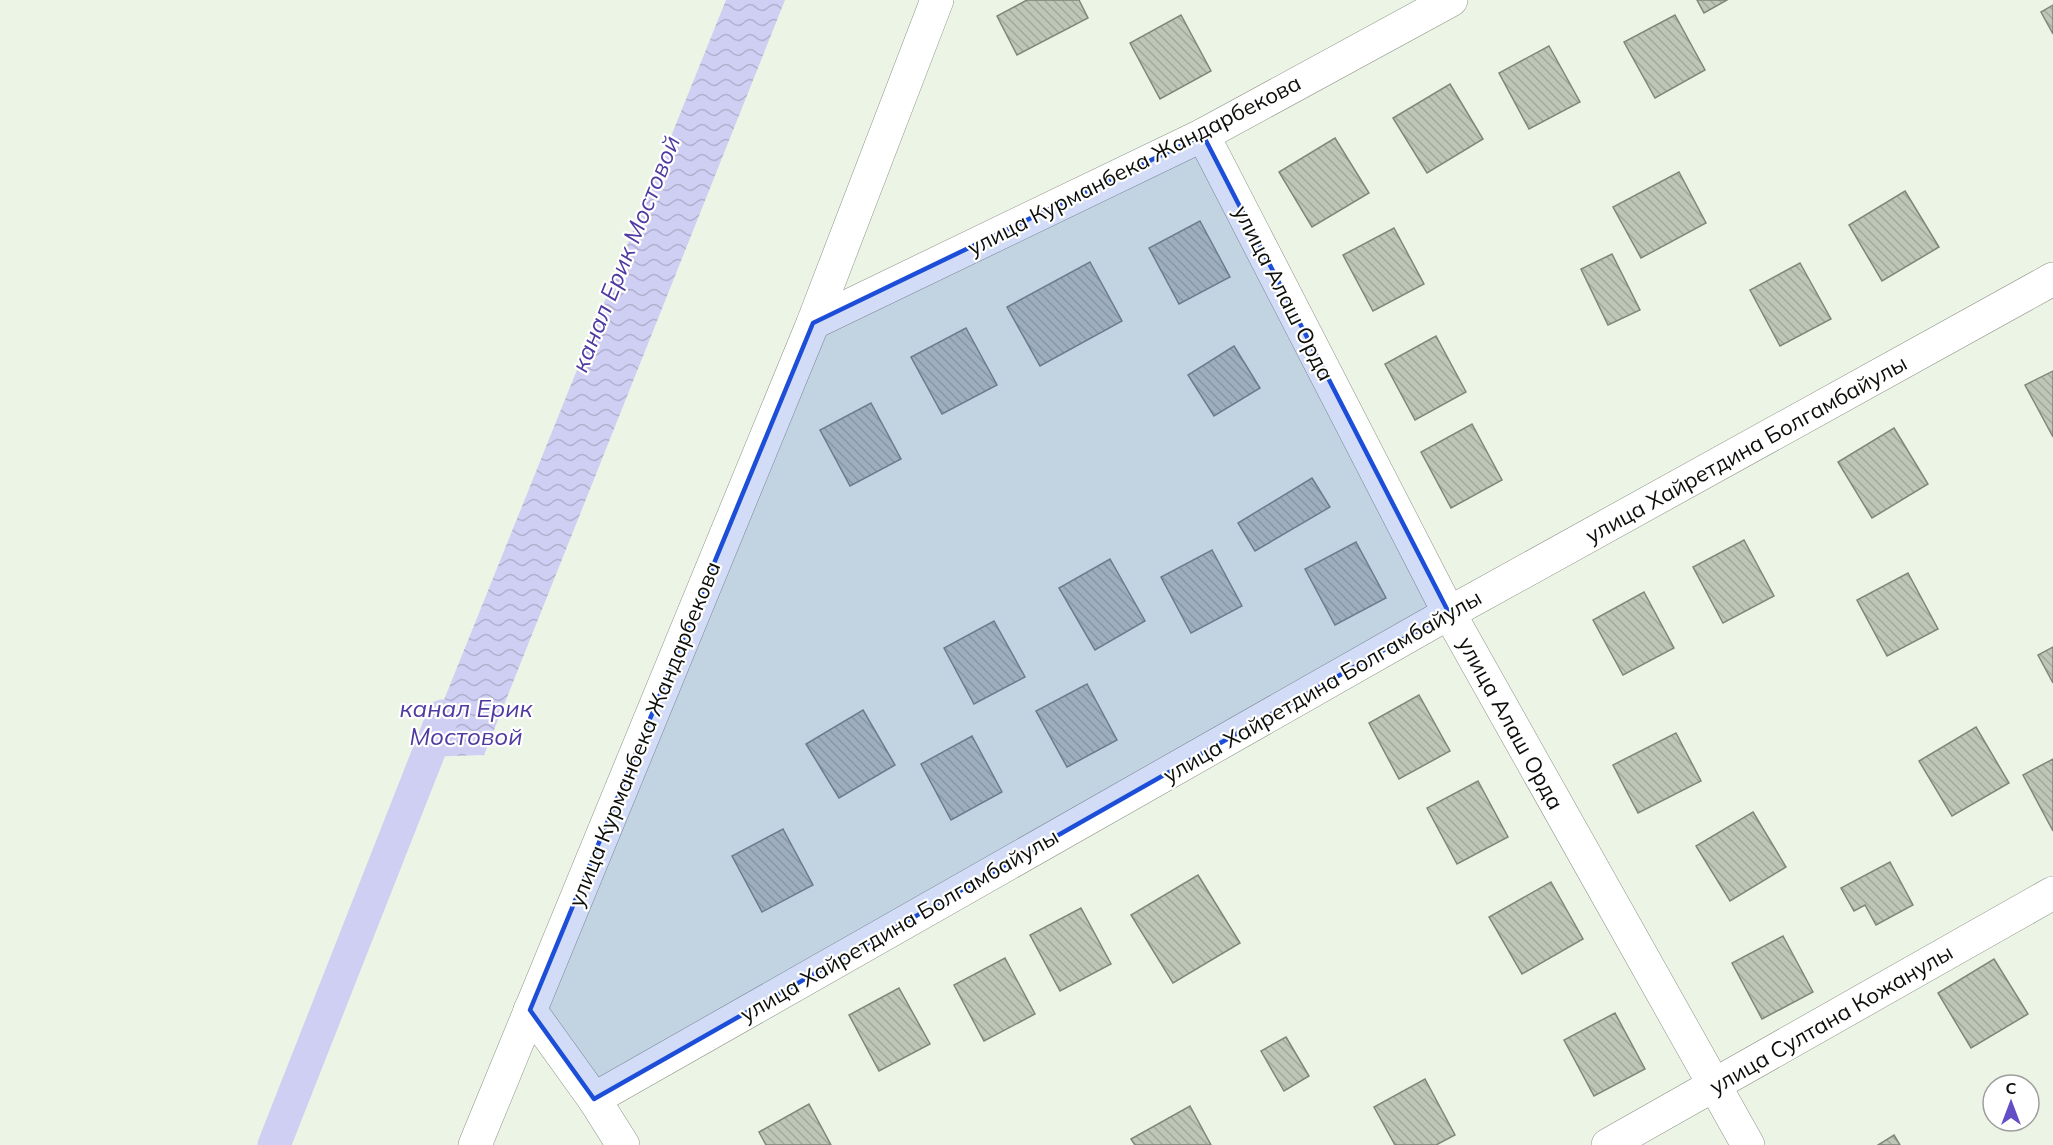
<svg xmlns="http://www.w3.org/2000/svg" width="2053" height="1145" font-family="Mulish,sans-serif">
<defs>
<pattern id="water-waves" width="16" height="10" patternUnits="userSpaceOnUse" patternTransform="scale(1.5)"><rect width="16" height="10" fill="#cfcef3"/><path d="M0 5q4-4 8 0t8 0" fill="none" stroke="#b1b0cf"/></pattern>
<pattern id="building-back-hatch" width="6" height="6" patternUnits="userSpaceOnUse" patternTransform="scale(1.5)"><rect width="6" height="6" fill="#bec6b7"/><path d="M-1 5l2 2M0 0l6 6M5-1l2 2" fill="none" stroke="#a2a99c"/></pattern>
</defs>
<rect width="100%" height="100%" fill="#ecf4e5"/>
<polygon fill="url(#water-waves)" points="726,0 785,0 484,755 421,757"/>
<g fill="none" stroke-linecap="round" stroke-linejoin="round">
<polyline stroke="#cfcef3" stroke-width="33" points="274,1145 443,716"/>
</g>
<g fill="url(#building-back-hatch)" stroke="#808779" stroke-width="1.5">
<polygon points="1027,0 1079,0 1088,18 1017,55 997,16"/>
<polygon points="1697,0 1727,0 1704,13"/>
<polygon points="2053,5 2053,34 2041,12"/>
<polygon points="1181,15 1211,71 1160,99 1130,43"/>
<polygon points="1675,15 1705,70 1655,98 1624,42"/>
<polygon points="1549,46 1580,102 1529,129 1499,73"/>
<polygon points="1450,84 1483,139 1427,173 1393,118"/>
<polygon points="1335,138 1369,193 1312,227 1279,172"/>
<polygon points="1679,172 1706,223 1641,258 1613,207"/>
<polygon points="1905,191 1939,247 1882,281 1849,225"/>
<polygon points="1200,221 1230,277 1179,304 1149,248"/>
<polygon points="1394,228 1424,284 1373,311 1343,255"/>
<polygon points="1612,254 1640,310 1608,325 1581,269"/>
<polygon points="1090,262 1122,321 1040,366 1007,307"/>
<polygon points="1800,263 1831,319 1780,346 1750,290"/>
<polygon points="966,328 997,385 942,414 911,357"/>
<polygon points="1436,336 1466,392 1415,420 1385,364"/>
<polygon points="1234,346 1260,388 1214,416 1188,375"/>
<polygon points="2053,371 2053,437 2025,385"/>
<polygon points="871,403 901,459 850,486 820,430"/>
<polygon points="1472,424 1502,480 1451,508 1421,452"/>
<polygon points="1894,428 1928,484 1872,518 1838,462"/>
<polygon points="1312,478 1330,507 1255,551 1238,523"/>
<polygon points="1744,540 1774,596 1723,623 1693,567"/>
<polygon points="1356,542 1386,598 1335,625 1305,569"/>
<polygon points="1212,550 1242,606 1191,633 1161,577"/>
<polygon points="1110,559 1145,621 1095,650 1059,588"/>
<polygon points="1908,573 1938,629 1887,656 1857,600"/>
<polygon points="1644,592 1674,648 1623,675 1593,620"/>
<polygon points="994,621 1025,677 974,704 944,648"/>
<polygon points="2053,647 2053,683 2038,655"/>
<polygon points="1087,684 1117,740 1067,767 1036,711"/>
<polygon points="1419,695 1450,751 1399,779 1369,723"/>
<polygon points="863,710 895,765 839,798 806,744"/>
<polygon points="1976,727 2009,783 1952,816 1919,761"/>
<polygon points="1676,733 1701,781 1638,813 1613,765"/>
<polygon points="972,736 1002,792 951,820 921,764"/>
<polygon points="2053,759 2053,831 2023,775"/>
<polygon points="1478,781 1508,837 1457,864 1427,808"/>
<polygon points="1753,812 1786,867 1730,901 1696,846"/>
<polygon points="783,829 813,885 762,912 732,856"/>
<polygon points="1890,862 1913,905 1876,925 1865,905 1854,911 1841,888"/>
<polygon points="1198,875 1240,943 1173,983 1131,915"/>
<polygon points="1551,882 1583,939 1522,974 1489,917"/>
<polygon points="1081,908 1111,964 1060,991 1030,935"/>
<polygon points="1783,936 1813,992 1762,1019 1732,963"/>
<polygon points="1005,958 1035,1014 984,1041 954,985"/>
<polygon points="1994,959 2028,1014 1971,1048 1938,993"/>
<polygon points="899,988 930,1044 879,1071 849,1015"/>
<polygon points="1615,1013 1645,1069 1594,1096 1564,1040"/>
<polygon points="1286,1037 1309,1076 1284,1091 1261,1051"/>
<polygon points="1425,1079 1455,1135 1436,1145 1395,1145 1374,1107"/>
<polygon points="809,1104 831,1145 766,1145 759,1132"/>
<polygon points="1190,1106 1211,1145 1135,1145 1131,1139"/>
<polygon points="1894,1135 1900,1145 1878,1145"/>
</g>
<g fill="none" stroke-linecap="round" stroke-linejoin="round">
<defs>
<g id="minor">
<polyline points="1203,135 1449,613 1748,1145"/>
<polyline points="813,323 1203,135 1451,0"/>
<polyline points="530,1010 594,1099 623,1145"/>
<polyline points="594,1099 1449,613 2053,279"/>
<polyline points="475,1145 813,323 937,0"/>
<polyline points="1608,1145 2053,893"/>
</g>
</defs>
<use href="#minor" stroke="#8d9486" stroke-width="34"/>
<use href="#minor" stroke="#fff" stroke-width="33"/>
</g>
<path fill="#1d4ed8" fill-opacity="0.2" stroke="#1d4ed8" stroke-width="4.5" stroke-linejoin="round" d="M 1203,135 L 1449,613 L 594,1099 L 530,1010 L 813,323 Z"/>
<g text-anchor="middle" stroke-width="4.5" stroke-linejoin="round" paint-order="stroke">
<g font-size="22" fill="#0c0f0a" stroke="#fff">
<text transform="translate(1134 165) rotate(-27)" y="8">улица Курманбека Жандарбекова</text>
<text transform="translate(1284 293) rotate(63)" y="8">улица Алаш Орда</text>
<text transform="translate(1746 449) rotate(-29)" y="8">улица Хайретдина Болгамбайулы</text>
<text transform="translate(1322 686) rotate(-30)" y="8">улица Хайретдина Болгамбайулы</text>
<text transform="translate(1511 723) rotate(61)" y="8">улица Алаш Орда</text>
<text transform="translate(644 734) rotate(-68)" y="8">улица Курманбека Жандарбекова</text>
<text transform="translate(899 925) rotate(-30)" y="8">улица Хайретдина Болгамбайулы</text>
<text transform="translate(1831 1019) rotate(-30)" y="8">улица Султана Кожанулы</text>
</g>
<g font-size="24" font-style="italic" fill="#4f3aa1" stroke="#fff">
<text transform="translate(626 254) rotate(-68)" y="8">канал Ерик Мостовой</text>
<text x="466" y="717">канал Ерик<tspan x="466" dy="28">Мостовой</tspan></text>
</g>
</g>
<g transform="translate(2011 1103)"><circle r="28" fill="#ffffff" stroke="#9e9f9d" stroke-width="1.5"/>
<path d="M0-4.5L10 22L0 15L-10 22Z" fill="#644ec6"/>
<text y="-9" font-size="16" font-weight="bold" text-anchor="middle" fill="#0c0f0a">С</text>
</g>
</svg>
